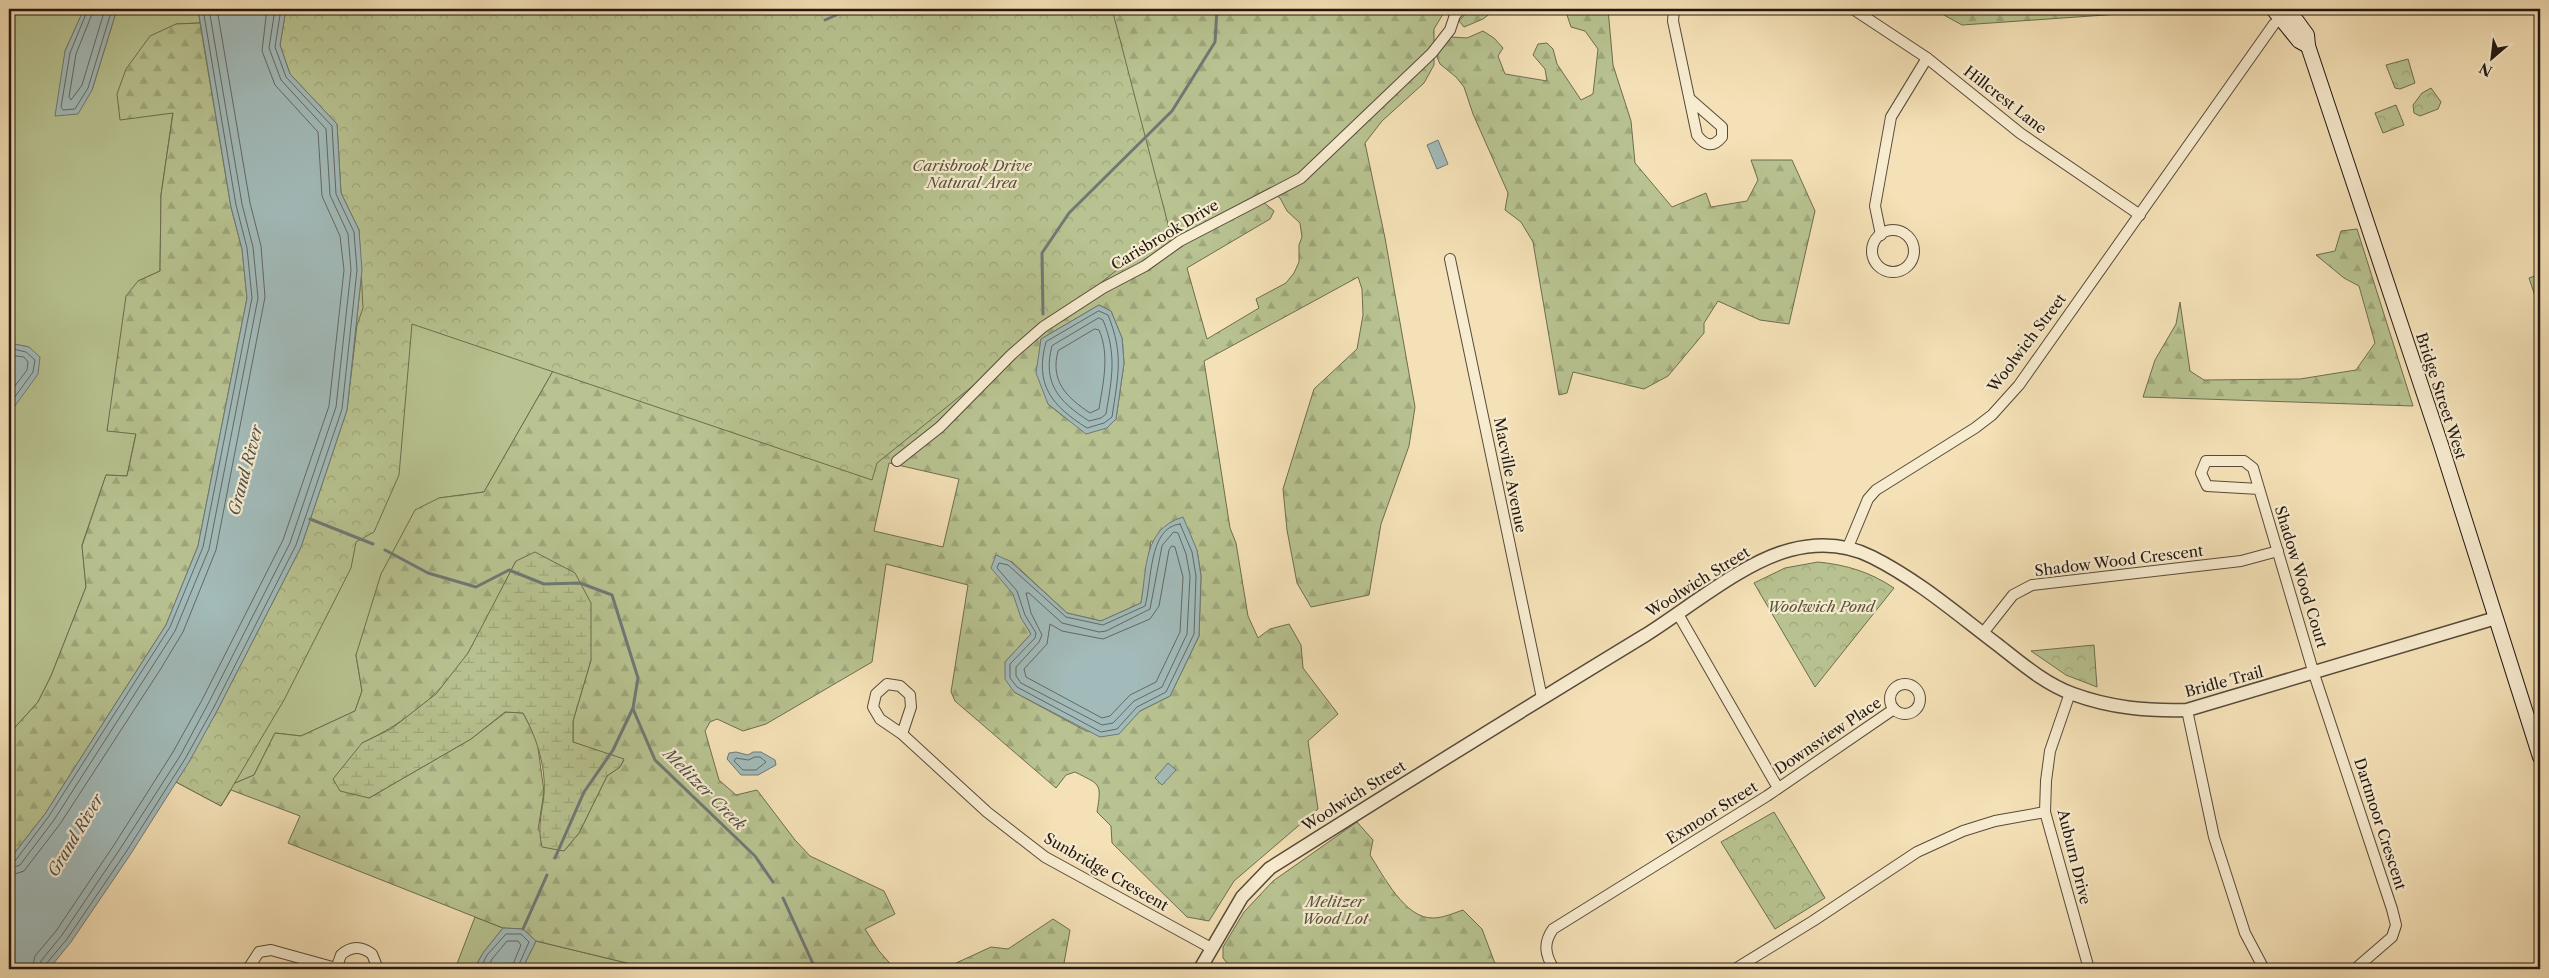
<svg xmlns="http://www.w3.org/2000/svg" width="2549" height="978" font-family="'Libre Caslon Text',serif">
<defs>
<pattern id="forest-firs" width="22" height="20" patternUnits="userSpaceOnUse" patternTransform="scale(1.25)"><rect width="22" height="20" fill="#b8c391"/><path d="M5 1l3.5 6h-7zM16 11l3.5 6h-7z" fill="#9ea77c"/></pattern>
<pattern id="wetland-marsh" width="20" height="14" patternUnits="userSpaceOnUse" patternTransform="scale(1.25)"><rect width="20" height="14" fill="#b8c391"/><path d="M1 5h8M5 5V1M11 12h8M15 12V8" fill="none" stroke="#9ea77c"/></pattern>
<pattern id="park-crowns" width="20" height="18" patternUnits="userSpaceOnUse" patternTransform="scale(1.25)"><rect width="20" height="18" fill="#b8c391"/><path d="M2 6a3 3 0 1 1 6 0M12 15a3 3 0 1 1 6 0" fill="none" stroke="#9ea77c"/></pattern>
</defs>
<rect width="100%" height="100%" fill="#f5e1b7"/>
<filter id="stains"><feTurbulence type="fractalNoise" baseFrequency=".004" numOctaves="4"/><feColorMatrix values="0 0 0 0 .2 0 0 0 0 .09 0 0 0 0 .02 0 0 0 .5 -.17"/></filter>
<radialGradient id="worn" r=".72"><stop offset=".6" stop-color="#630" stop-opacity="0"/><stop offset="1" stop-color="#630" stop-opacity=".3"/></radialGradient>
<g fill="#b8c391" stroke="#6d6d50">
<polygon points="9,9 84,9 65,51 92,90 117,9 198,9 200,23 176,24 173,112 161,195 160,271 138,281 107,430 136,433 127,476 106,475 82,545 86,587 51,676 38,702 9,734 9,414 15,405 29,347 9,343"/>
<polygon points="675,157 484,492 439,498 356,655 362,691 355,711 301,736 275,733 254,775 233,784 352,364 362,270"/>
<polygon points="475,917 503,928 483,953 474,969 455,969"/>
<polygon points="536,941 631,964 641,969 522,969"/>
</g>
<g fill="url(#forest-firs)" stroke="#6d6d50" fill-rule="evenodd">
<path d="M 375,9 L 1446,9 L 1434,29 L 1434,65 L 1424,83 L 1382,121 L 1365,143 L 1385,238 L 1415,407 L 1409,446 L 1381,524 L 1369,595 L 1311,607 L 1297,583 L 1287,530 L 1283,489 L 1314,389 L 1357,349 L 1363,315 L 1362,289 L 1358,277 L 1204,361 L 1230,528 L 1236,543 L 1248,616 L 1258,638 L 1270,629 L 1289,624 L 1301,645 L 1303,668 L 1338,714 L 1308,741 L 1318,809 L 1234,881 L 1209,921 L 1187,917 L 1112,843 L 1111,826 L 1097,812 C 1102,782 1100,785 1075,772 L 1066,775 L 1056,788 L 955,701 L 951,692 L 968,585 L 886,564 L 872,662 L 766,724 L 743,731 L 717,719 L 710,722 L 705,731 L 719,780 L 736,795 L 757,790 L 795,840 L 810,856 L 884,891 L 895,914 L 865,929 L 879,951 L 895,969 L 641,969 L 631,964 L 536,941 L 523,929 L 503,928 L 288,843 L 300,816 L 231,790 L 221,806 L 176,782 L 233,784 L 254,775 L 275,733 L 301,736 L 355,711 L 362,691 L 356,655 L 381,574 L 415,510 L 439,498 L 484,492 L 675,157 ZM 1269,191 L 1280,198 L 1287,211 L 1300,223 L 1302,237 L 1299,245 L 1299,262 L 1294,273 L 1286,283 L 1256,299 L 1259,308 L 1207,339 L 1187,268 L 1270,219 L 1274,211 L 1256,196 ZM 1099,305 L 1111,311 L 1122,338 L 1124,363 L 1116,419 L 1064,417 L 1048,404 L 1041,339 ZM 889,463 L 959,479 L 943,547 L 874,531 ZM 1151,541 L 1197,550 L 1201,576 L 1199,636 L 1170,696 L 1140,711 L 1119,733 L 1086,731 L 1014,692 L 1005,662 L 1031,634 C 1015,609 1013,591 1011,561 L 1067,613 L 1101,621 L 1141,603 ZM 516,561 L 591,660 L 573,721 L 573,742 L 624,760 L 620,767 L 607,776 L 579,833 L 564,851 L 538,830 L 544,792 L 537,740 L 523,713 L 506,712 L 471,739 L 369,798 L 362,743 C 405,723 443,693 468,653 C 486,624 500,591 516,561 Z"/>
<polygon points="1470,9 1496,9 1483,19 1464,27 1459,21"/>
<polygon points="1565,9 1608,9 1613,65 1631,121 1635,163 1672,207 1706,193 1711,207 1747,201 1758,180 1751,160 1792,160 1815,211 1789,324 1760,320 1718,301 1704,323 1704,333 1668,376 1644,389 1573,372 1567,393 1559,395 1533,242 1521,222 1505,210 1508,193 1473,114 1464,87 1456,77 1440,64 1437,57 1441,46 1451,37 1467,38 1483,31 1494,38 1503,48 1498,56 1505,74 1547,81 1545,69 1533,55 1538,44 1547,43 1553,49 1557,64 1581,100 1593,94 1598,49 1585,31 1571,27"/>
<polygon points="1933,9 2123,9 2120,14 1962,25"/>
<polygon points="200,23 231,207 242,249 247,298 198,546 166,625 45,814 9,860 9,734 38,702 51,676 86,587 82,546 106,475 127,476 136,434 107,431 126,296 138,281 160,271 161,195 173,113 120,120 117,94 126,69 150,36 176,24"/>
<polygon points="2357,229 2413,406 2143,397 2155,360 2176,324 2180,302 2190,371 2204,380 2300,379 2356,370 2375,343 2359,286 2344,278 2316,255 2335,251 2341,231"/>
<path d="M 1357,822 L 1373,840 L 1370,855 C 1383,875 1405,919 1433,918 C 1443,918 1454,913 1463,910 L 1482,929 L 1497,969 L 1260,969 L 1256,966 L 1232,969 L 1223,958 L 1223,947 L 1244,912 L 1273,881 Z"/>
<polygon points="1053,919 1070,930 1064,963 1073,969 943,969 991,947 1008,949"/>
</g>
<path fill="url(#wetland-marsh)" stroke="#6d6d50" d="M 535,552 L 575,573 L 591,603 L 591,660 L 573,721 L 573,742 L 624,759 L 620,767 L 607,776 L 579,833 L 564,851 L 542,847 C 537,826 542,814 544,794 C 546,766 536,736 523,713 L 505,712 L 471,739 L 369,798 L 340,791 L 333,779 L 362,743 L 391,729 L 436,694 L 468,653 L 516,561 Z"/>
<g fill="url(#park-crowns)" stroke="#6d6d50">
<polygon points="286,9 1112,9 1169,228 877,463 872,480 412,324 399,475 374,532 356,542 351,568 284,700 221,806 176,782 218,709 301,547 347,410 357,325 363,308 359,230 341,193 337,124 290,74 280,45"/>
<polygon points="2408,59 2415,83 2400,89 2395,88 2386,65"/>
<polygon points="2431,88 2441,102 2438,109 2420,116 2414,113 2413,105 2422,93"/>
<polygon points="2396,105 2404,125 2383,133 2375,113"/>
<polygon points="2540,274 2540,311 2529,278"/>
<path d="M 1818,562 C 1847,565 1870,572 1894,588 L 1815,687 L 1754,583 L 1785,568 Z"/>
<polygon points="2094,645 2097,687 2066,675 2031,651"/>
<polygon points="1774,812 1825,898 1775,929 1721,842"/>
</g>
<g fill="#a2bbba" stroke="#6f7976">
<polygon points="84,9 117,9 92,90 78,114 55,116 65,51"/>
<polygon points="198,9 286,9 280,45 290,74 337,124 341,193 359,230 362,270 347,410 301,547 218,709 189,762 130,855 71,942 49,969 9,969 9,860 45,814 166,625 198,546 247,298 242,249 231,207"/>
<polygon points="1438,140 1448,164 1437,169 1427,145"/>
<polygon points="1099,305 1111,311 1122,338 1124,363 1116,419 1107,428 1086,434 1048,404 1036,373 1041,339"/>
<polygon points="9,343 29,347 40,357 38,374 9,414"/>
<path d="M 1183,517 L 1197,550 L 1201,576 L 1199,636 L 1170,696 L 1140,711 L 1119,734 L 1100,737 L 1014,692 L 1005,679 L 1005,662 L 1031,634 L 1021,618 L 1013,594 L 991,568 L 996,555 L 1010,561 L 1067,613 L 1101,621 L 1141,603 C 1147,568 1143,529 1183,517 Z"/>
<polygon points="736,752 748,755 753,752 761,752 775,760 776,765 758,775 741,775 727,759 729,753"/>
<polygon points="1168,763 1176,770 1162,785 1155,778"/>
<polygon points="503,928 523,929 536,941 522,969 474,969 483,953"/>
</g>
<g fill="none" stroke-linecap="round" stroke-linejoin="round">
<g stroke="#626965" stroke-width="1">
<polyline points="88,9 70,53 61,107 63,110 75,109 88,88 112,9"/>
<polyline points="94,9 76,54 69,97 71,100 82,85 105,9"/>
<path d="M 1099,311 L 1108,315 C 1124,354 1118,376 1112,417 L 1104,423 L 1087,428 C 1052,406 1034,385 1046,342 Z"/>
<path d="M 1099,318 L 1103,320 C 1117,354 1112,378 1106,414 L 1101,418 L 1089,421 C 1059,402 1042,383 1052,346 Z"/>
<path d="M 1095,329 L 1099,330 C 1110,355 1103,383 1099,409 L 1090,413 C 1066,397 1050,381 1058,351 Z"/>
<polyline points="9,348 26,352 35,360 33,372 9,405"/>
<polyline points="9,355 24,357 28,362 27,370 9,394"/>
<path d="M 1180,524 L 1192,552 L 1196,576 L 1194,634 L 1166,692 L 1137,707 L 1117,729 L 1101,732 L 1017,687 L 1010,678 L 1010,664 L 1035,638 L 1036,633 L 1025,615 L 1017,591 L 997,568 L 999,563 L 1008,565 L 1066,617 L 1103,625 L 1145,606 C 1152,583 1148,527 1180,524 Z"/>
<polygon points="1174,532 1178,533 1186,554 1190,576 1187,634 1162,687 1134,701 1113,723 1102,725 1021,683 1016,676 1016,667 1039,642 1042,635 1031,613 1026,593 1029,593 1062,623 1099,632 1106,631 1150,609 1162,546"/>
<polygon points="1172,546 1175,547 1183,577 1180,632 1156,682 1130,695 1110,716 1102,718 1026,677 1024,669 1047,644 1050,624 1062,631 1103,639 1150,619 1159,606 1169,550"/>
<polygon points="755,757 760,757 766,762 756,770 743,770 734,761 736,758 748,760"/>
<polyline points="9,863 15,861 49,816 170,627 203,547 252,298 247,248 236,205 203,9"/>
<polyline points="9,869 20,865 54,820 175,631 209,549 258,298 253,247 242,204 209,9"/>
<polyline points="9,876 24,871 60,824 160,670 183,632 216,550 265,297 261,246 250,203 217,9"/>
<polyline points="32,969 35,956 56,931 114,845 173,752 202,700 283,540 329,406 344,270 340,236 322,196 318,132 275,85 262,51 267,9"/>
<polyline points="39,969 41,961 62,935 120,849 180,756 208,704 290,543 336,407 351,270 348,234 330,195 326,129 281,80 269,48 275,9"/>
<polyline points="45,969 46,964 67,939 126,852 185,759 214,707 296,545 342,409 357,270 354,232 336,194 332,126 286,77 275,47 281,9"/>
<polyline points="480,969 487,955 506,934 521,934 529,942 517,969"/>
<polyline points="487,969 492,959 507,941 518,941 521,945 511,969"/>
</g>
<g stroke="#6f7976" stroke-width="3">
<polyline points="825,20 850,9"/>
<polyline points="1043,314 1042,253 1069,213 1172,111 1215,42 1217,9"/>
<polyline points="310,519 373,544"/>
<polyline points="385,550 428,573 476,587 509,570 544,584 580,583 612,595 638,678 633,708 613,750 584,792 555,858"/>
<polyline points="633,709 655,760 755,856 773,882"/>
<polyline points="783,898 814,966 819,969"/>
<polyline points="523,929 547,875"/>
</g>
<defs>
<g id="minor">
<path d="M 1674,9 L 1673,21 L 1697,135 C 1705,146 1713,148 1722,137 L 1722,127 L 1690,99"/>
<polyline points="1853,9 1927,58 2020,133 2140,215"/>
<circle cx="1893" cy="251" r="21"/>
<polyline points="1881,235 1875,206 1891,117 1927,58"/>
<polyline points="1450,259 1542,698"/>
<polyline points="897,461 940,427 1011,355 1043,327 1103,288 1145,266 1180,241 1301,178 1432,53 1450,30 1455,15 1461,9"/>
<polyline points="2259,489 2207,486 2201,473 2206,461 2244,461 2253,468 2314,674 2392,909 2396,925 2392,937 2355,969"/>
<polyline points="1848,547 1868,499 1876,490 1975,428 1992,415 2019,385 2274,24 2281,18"/>
<polyline points="1678,614 1778,788"/>
<polyline points="1983,633 2013,595 2032,585 2241,561 2278,551"/>
<circle cx="1905" cy="699" r="15"/>
<polyline points="2070,693 2050,751 2046,781 2045,812 2089,969"/>
<polyline points="2187,710 2214,837 2245,933 2264,969"/>
<polyline points="902,734 911,707 910,695 900,686 887,684 876,694 873,707 880,719 902,734 987,812 1045,857 1211,948"/>
<polyline points="248,969 259,952 271,950 336,968"/>
<path d="M 336,969 L 341,955 C 351,946 361,946 372,954 L 378,969"/>
<path d="M 1554,969 C 1545,955 1543,943 1553,929 L 1767,796 L 1894,709"/>
<polyline points="1735,969 1813,921 1917,852 1963,831 1995,821 2045,812"/>
</g>
<path id="tertiary" d="M 1200,969 L 1242,897 L 1270,868 C 1394,790 1519,712 1644,636 C 1686,610 1743,562 1790,550 C 1817,543 1846,544 1872,557 C 1918,580 1957,614 1998,645 C 2021,663 2045,684 2073,694 C 2111,708 2147,711 2187,710 L 2496,618"/>
<g id="secondary">
<polyline points="2273,9 2299,41 2308,46"/>
<polyline points="2288,9 2307,35 2308,46 2441,445 2540,757"/>
</g>
</defs>
<use href="#minor" stroke="#574a3a" stroke-width="12"/>
<use href="#tertiary" stroke="#574a3a" stroke-width="15"/>
<use href="#secondary" stroke="#221710" stroke-width="16"/>
<use href="#minor" stroke="#f8ecd0" stroke-width="10"/>
<use href="#tertiary" stroke="#f8ecd0" stroke-width="12"/>
<use href="#secondary" stroke="#f8ecd0" stroke-width="14"/>
</g>
<g text-anchor="middle" stroke-width="4.5" stroke-linejoin="round" paint-order="stroke">
<g font-size="15" fill="#221710" stroke="#f8ecd0">
<text transform="translate(2005 100) rotate(38)" y="5">Hillcrest Lane</text>
<text transform="translate(1165 235) rotate(-31)" y="5">Carisbrook Drive</text>
<text transform="translate(2027 343) rotate(-53)" y="5">Woolwich Street</text>
<text transform="translate(2441 396) rotate(72)" y="5">Bridge Street West</text>
<text transform="translate(1510 475) rotate(79)" y="5">Macville Avenue</text>
<text transform="translate(2119 561) rotate(-7)" y="5">Shadow Wood Crescent</text>
<text transform="translate(2301 577) rotate(73)" y="5">Shadow Wood Court</text>
<text transform="translate(1698 582) rotate(-32)" y="5">Woolwich Street</text>
<text transform="translate(2224 682) rotate(-15)" y="5">Bridle Trail</text>
<text transform="translate(1828 736) rotate(-34)" y="5">Downsview Place</text>
<text transform="translate(1354 796) rotate(-32)" y="5">Woolwich Street</text>
<text transform="translate(1712 813) rotate(-32)" y="5">Exmoor Street</text>
<text transform="translate(2380 824) rotate(72)" y="5">Dartmoor Crescent</text>
<text transform="translate(2074 857) rotate(76)" y="5">Auburn Drive</text>
<text transform="translate(1106 872) rotate(30)" y="5">Sunbridge Crescent</text>
</g>
<g font-size="15" font-style="italic" fill="#56533d" stroke="#f8ecd0">
<text x="972" y="171">Carisbrook Drive<tspan x="972" dy="17">Natural Area</tspan></text>
<text x="1821" y="612">Woolwich Pond</text>
<text x="1335" y="907">Melitzer<tspan x="1335" dy="17">Wood Lot</tspan></text>
</g>
<g font-size="16" font-style="italic" fill="#4f504c" stroke="#f8ecd0">
<text transform="translate(245 470) rotate(-75)" y="6">Grand River</text>
<text transform="translate(705 789) rotate(45)" y="6">Melitzer Creek</text>
<text transform="translate(75 835) rotate(-59)" y="6">Grand River</text>
</g>
</g>
<rect width="2549" height="978" fill="none" stroke="#f5e1b7" stroke-width="30"/>
<rect x="10" y="10" width="2529" height="958" fill="none" stroke="#221710" stroke-width="2.5"/>
<rect x="15" y="15" width="2519" height="948" fill="none" stroke="#221710"/>
<g transform="translate(2492 58) rotate(208)" stroke="#f8ecd0" stroke-width="4" paint-order="stroke">
<path d="M0-4L9 19L0 12L-9 19Z" fill="#221710"/>
<text y="-8" font-size="14" font-weight="bold" text-anchor="middle" fill="#221710">N</text>
</g>
<rect width="100%" height="100%" filter="url(#stains)"/>
<rect width="100%" height="100%" fill="url(#worn)"/>
</svg>
